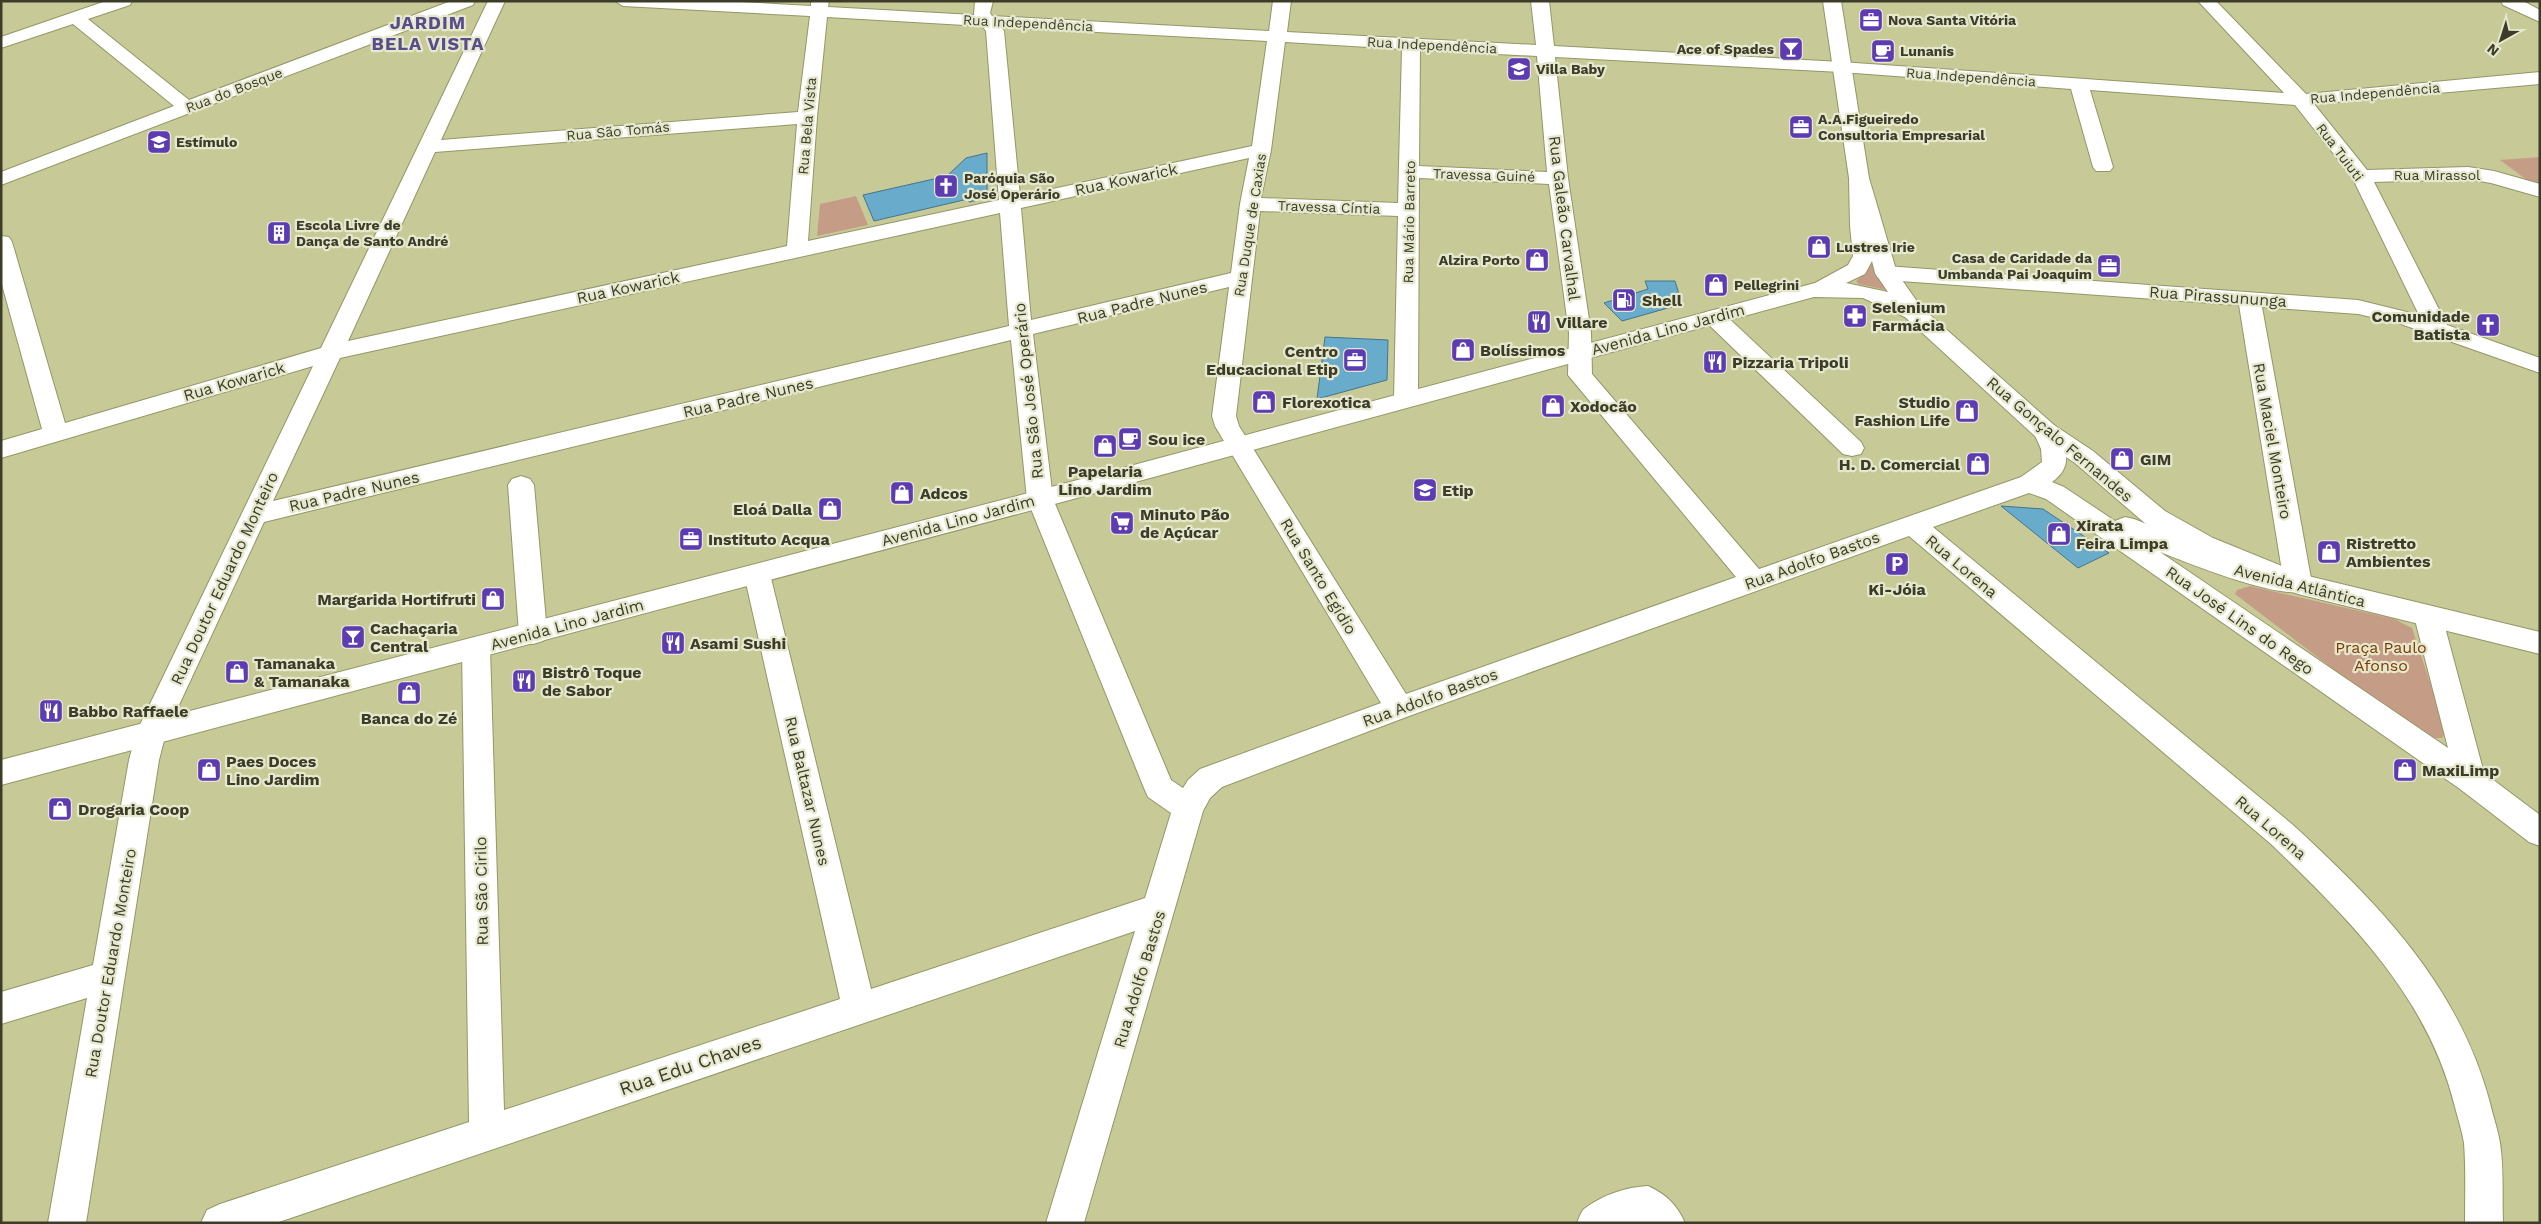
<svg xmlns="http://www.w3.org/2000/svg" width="2541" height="1224" font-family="'Work Sans',sans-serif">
<rect width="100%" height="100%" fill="#c7c996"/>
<g fill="#c59d87">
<polygon points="2540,157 2540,186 2531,183 2500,160"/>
<polygon points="856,196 868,225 817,236 820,204"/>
<path d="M 1865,229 L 1887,290 L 1859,284 L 1856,281 C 1877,264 1869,252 1865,229 Z"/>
<polygon points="2250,586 2394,619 2412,628 2446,731 2442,738 2428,738 2418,734 2235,594 2237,590"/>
</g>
<g fill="#68abcb" stroke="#42768f">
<polygon points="987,153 987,198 969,202 968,199 874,221 863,195 947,176 966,158"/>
<polygon points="1645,281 1675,281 1682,304 1622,321 1604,303 1648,289"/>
<polygon points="1325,337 1388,340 1387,380 1317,399"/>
<polygon points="2001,506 2043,509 2109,553 2078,568"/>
</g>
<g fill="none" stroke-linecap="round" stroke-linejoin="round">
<defs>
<g id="minor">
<polygon points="106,1 132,1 130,5 88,19 189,100 451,1 475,1 473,5 1,185 1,172 174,106 73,24 1,48 1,37"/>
<path d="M 488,1 L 505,1 L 441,140 L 798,112 L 810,16 L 623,6 L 615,1 L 723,1 L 811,6 L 811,1 L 829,1 L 828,7 L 974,15 L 975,1 L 993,1 L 990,13 L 992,16 L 1269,31 L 1273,1 L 1291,1 L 1287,32 L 1536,45 L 1531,1 L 1549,1 L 1554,46 L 1841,62 L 2284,93 L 2198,1 L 2216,1 L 2306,94 L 2540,72 L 2540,84 L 2314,104 L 2367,170 L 2468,167 L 2494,171 L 2540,184 L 2540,197 L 2491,183 L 2468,179 L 2374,182 L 2447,325 L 2540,358 L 2540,373 L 2398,323 L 2358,314 L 2262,307 L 2312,584 L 2308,591 C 2278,600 2191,564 2160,552 L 2448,748 L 2414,616 L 2418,609 L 2428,606 L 2438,609 L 2442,616 L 2484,773 L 2540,815 L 2540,846 L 2529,842 L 2460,789 L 2046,499 L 2029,493 L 1933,527 L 2293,825 C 2380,905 2459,986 2490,1103 C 2493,1116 2498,1130 2500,1143 C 2504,1169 2502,1197 2503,1223 L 2465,1223 C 2465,1197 2466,1169 2464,1143 C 2462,1131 2458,1119 2455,1107 C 2428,997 2350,920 2271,844 L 1909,536 L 1409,716 L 1222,787 L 1210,798 L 1203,811 L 1084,1223 L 1046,1223 L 1135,931 L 276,1223 L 201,1223 L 207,1210 L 220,1204 L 469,1122 L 462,648 L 466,640 L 476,637 L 486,640 L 490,648 L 504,1110 L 840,999 L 744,574 L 748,567 L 757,564 L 766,567 L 770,574 L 871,989 L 1145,898 L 1171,813 L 1148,797 L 1144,788 L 1027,499 L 1011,340 L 264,522 L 166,733 L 159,760 L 86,1223 L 48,1223 L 87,998 L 1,1024 L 1,992 L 93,965 L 129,760 L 136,733 L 313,366 L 1,458 L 1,441 L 42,429 L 1,281 L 1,236 L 9,237 L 12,242 L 65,423 L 321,348 ZM 827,17 L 982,26 L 986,31 L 999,200 L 808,241 L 817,117 ZM 1001,27 L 1267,41 L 1252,146 L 1020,196 L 1004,31 ZM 1285,42 L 1402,49 L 1398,203 L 1261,198 L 1271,150 ZM 1420,50 L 1537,56 L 1547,172 L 1419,166 ZM 1555,57 L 1841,72 L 2071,89 L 2093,167 L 2096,171 L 2110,171 L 2113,167 L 2090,90 L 2295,105 L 2352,177 L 2419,315 L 2358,300 L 1886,266 L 1878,268 L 1875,273 L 1878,278 L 1886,280 L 2239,305 L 2282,571 L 2219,553 L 2134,519 L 2125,517 L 2115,521 L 2064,487 L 2052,482 C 2075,466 2066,445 2054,425 L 2045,423 L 2036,425 L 2033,431 L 2041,449 L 2042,462 L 2021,477 L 1759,569 L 1592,374 L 1591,333 L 1568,178 ZM 797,124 L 787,246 L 348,341 L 435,152 ZM 1249,158 L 1240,204 L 1231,273 L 1031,320 L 1021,208 ZM 1419,178 L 1549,184 L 1569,333 L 1568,375 L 1736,577 L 1406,694 L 1239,426 L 1236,416 L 1260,211 L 1398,216 L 1394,399 L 1398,405 L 1406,407 L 1414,405 L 1418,399 ZM 1000,213 L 1009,326 L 273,501 L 340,358 ZM 1229,287 L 1212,416 L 1215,426 L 1381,703 L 1200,769 L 1188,780 L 1183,788 L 1171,780 L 1053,499 L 1033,334 Z"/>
<polygon points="2501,1 2523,1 2540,10 2540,22 2503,5"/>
<polygon points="1714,310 1722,312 1861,442 1864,448 1861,454 1852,456 1843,454 1706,322 1703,317 1706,312"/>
<polygon points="521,476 530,479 534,485 547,633 543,641 533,644 523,641 519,633 508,485 512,479"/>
<path d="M 1648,1186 C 1666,1194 1677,1205 1685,1223 L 1577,1223 C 1579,1218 1581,1212 1584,1209 C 1602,1195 1626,1187 1648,1186 Z"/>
</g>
<path id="major" d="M 1823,1 L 1841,1 L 1869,178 L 1897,273 L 1921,307 L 2054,425 L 2093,451 L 2165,511 L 2213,538 L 2304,575 L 2540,632 L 2540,654 L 2298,594 L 2195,552 L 2147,525 L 2075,463 L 2036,437 L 1905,317 L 1863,298 L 1814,297 L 1040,508 L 1,785 L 1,760 L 1040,490 L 1815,283 L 1848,265 L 1853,256 L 1850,226 L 1849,178 ZM 1872,261 L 1875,273 L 1888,292 L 1846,283 L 1865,274 Z"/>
</defs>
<use href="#minor" stroke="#949766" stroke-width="2"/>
<use href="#major" stroke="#949766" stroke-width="2"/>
<use href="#minor" fill="#fff" fill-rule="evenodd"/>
<use href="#major" fill="#fff" fill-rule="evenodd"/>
</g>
<defs>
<symbol id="office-square" viewBox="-11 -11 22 22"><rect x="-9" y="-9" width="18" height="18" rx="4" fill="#5c3bb3" stroke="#e6e8ce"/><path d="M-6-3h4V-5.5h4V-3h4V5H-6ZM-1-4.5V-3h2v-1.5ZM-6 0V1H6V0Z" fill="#fff"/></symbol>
<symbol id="bar-square" viewBox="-11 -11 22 22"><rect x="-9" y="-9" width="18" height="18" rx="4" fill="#5c3bb3" stroke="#e6e8ce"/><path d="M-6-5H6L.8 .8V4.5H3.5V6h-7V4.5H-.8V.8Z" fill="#fff"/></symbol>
<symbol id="cafe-square" viewBox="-11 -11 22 22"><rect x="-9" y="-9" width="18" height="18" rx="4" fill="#5c3bb3" stroke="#e6e8ce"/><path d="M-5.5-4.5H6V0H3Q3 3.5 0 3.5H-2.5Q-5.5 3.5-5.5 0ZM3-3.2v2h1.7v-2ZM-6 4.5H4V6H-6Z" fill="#fff"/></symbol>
<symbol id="school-square" viewBox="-11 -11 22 22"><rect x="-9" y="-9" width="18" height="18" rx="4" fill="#5c3bb3" stroke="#e6e8ce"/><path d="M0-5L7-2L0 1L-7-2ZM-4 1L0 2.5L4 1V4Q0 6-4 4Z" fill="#fff"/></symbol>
<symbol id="church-square" viewBox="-11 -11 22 22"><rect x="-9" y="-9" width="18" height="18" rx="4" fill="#5c3bb3" stroke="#e6e8ce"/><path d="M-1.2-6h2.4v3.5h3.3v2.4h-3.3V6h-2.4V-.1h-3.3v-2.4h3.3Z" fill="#fff"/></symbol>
<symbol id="building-square" viewBox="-11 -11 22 22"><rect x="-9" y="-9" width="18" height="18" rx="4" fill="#5c3bb3" stroke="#e6e8ce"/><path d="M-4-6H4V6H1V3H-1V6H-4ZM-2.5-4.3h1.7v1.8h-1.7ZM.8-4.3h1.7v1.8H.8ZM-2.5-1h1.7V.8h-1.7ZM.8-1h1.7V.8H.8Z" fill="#fff"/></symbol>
<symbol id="shop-square" viewBox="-11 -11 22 22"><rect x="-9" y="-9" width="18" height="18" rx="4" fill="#5c3bb3" stroke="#e6e8ce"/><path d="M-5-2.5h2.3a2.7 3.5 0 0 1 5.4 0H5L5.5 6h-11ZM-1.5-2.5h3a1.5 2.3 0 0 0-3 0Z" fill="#fff"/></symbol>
<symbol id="fuel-square" viewBox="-11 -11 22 22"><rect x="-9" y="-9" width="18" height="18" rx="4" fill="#5c3bb3" stroke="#e6e8ce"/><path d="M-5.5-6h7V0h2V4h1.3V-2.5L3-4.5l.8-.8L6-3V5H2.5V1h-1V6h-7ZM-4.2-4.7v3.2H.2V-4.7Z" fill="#fff"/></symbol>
<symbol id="pharmacy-square" viewBox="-11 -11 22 22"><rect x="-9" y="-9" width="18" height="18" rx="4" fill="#5c3bb3" stroke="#e6e8ce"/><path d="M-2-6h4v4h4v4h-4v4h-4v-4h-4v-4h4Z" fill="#fff"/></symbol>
<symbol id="restaurant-square" viewBox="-11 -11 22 22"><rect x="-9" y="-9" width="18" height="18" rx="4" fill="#5c3bb3" stroke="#e6e8ce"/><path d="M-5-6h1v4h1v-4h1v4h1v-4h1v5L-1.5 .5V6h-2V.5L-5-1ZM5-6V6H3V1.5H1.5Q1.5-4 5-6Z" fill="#fff"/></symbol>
<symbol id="supermarket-square" viewBox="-11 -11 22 22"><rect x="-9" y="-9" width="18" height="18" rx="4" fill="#5c3bb3" stroke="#e6e8ce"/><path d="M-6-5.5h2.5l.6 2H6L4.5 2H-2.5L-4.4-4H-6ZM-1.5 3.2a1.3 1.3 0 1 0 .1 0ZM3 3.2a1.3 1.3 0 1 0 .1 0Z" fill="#fff"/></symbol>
<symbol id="parking-square" viewBox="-11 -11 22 22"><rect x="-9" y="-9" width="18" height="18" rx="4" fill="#5c3bb3" stroke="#e6e8ce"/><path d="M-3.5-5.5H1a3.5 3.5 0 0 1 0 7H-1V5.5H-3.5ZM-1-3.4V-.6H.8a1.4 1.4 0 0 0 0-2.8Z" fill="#fff"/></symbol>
</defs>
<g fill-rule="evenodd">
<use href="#office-square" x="1857" y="6" width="28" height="28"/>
<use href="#bar-square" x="1777" y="35" width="28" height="28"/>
<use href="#cafe-square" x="1869" y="37" width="28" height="28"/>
<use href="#school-square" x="1505" y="55" width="28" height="28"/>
<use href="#office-square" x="1787" y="113" width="28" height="28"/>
<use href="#school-square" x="145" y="128" width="28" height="28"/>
<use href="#church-square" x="932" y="172" width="28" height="28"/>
<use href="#building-square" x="265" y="219" width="28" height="28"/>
<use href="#shop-square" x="1805" y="233" width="28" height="28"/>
<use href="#shop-square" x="1523" y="246" width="28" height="28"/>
<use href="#office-square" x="2095" y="252" width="28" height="28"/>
<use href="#shop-square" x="1702" y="271" width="28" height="28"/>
<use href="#fuel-square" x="1610" y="286" width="28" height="28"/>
<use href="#pharmacy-square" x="1841" y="302" width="28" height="28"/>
<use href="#restaurant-square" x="1525" y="308" width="28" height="28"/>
<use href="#church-square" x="2474" y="311" width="28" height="28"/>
<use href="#shop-square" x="1449" y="336" width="28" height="28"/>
<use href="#office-square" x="1341" y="346" width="28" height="28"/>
<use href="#restaurant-square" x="1701" y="348" width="28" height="28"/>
<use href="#shop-square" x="1250" y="388" width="28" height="28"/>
<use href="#shop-square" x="1539" y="392" width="28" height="28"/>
<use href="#shop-square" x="1953" y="397" width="28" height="28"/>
<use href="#cafe-square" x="1116" y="425" width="28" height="28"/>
<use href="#shop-square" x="1091" y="432" width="28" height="28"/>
<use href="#shop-square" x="2108" y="445" width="28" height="28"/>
<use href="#shop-square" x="1964" y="450" width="28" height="28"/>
<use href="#school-square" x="1411" y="476" width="28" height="28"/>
<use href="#shop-square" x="888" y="479" width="28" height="28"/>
<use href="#shop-square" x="816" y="495" width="28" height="28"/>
<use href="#supermarket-square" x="1108" y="509" width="28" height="28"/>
<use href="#shop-square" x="2045" y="520" width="28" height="28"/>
<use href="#office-square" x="677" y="525" width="28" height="28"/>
<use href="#shop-square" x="2315" y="538" width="28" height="28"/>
<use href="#parking-square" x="1883" y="550" width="28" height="28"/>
<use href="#shop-square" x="479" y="585" width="28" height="28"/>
<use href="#bar-square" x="339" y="623" width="28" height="28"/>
<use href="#restaurant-square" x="659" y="629" width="28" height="28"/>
<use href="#shop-square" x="223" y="658" width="28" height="28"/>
<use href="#restaurant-square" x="510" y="667" width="28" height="28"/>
<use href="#shop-square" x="395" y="679" width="28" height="28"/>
<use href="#restaurant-square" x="37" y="697" width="28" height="28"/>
<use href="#shop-square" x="195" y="756" width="28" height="28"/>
<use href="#shop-square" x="2391" y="756" width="28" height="28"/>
<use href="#shop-square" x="46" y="795" width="28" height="28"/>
</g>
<g text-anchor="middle" stroke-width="4.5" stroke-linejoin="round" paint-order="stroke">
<g font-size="14" font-weight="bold" fill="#3c3c28" stroke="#e6e8ce" text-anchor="start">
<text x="1888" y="25">Nova Santa Vitória</text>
<text x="1774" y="54" text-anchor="end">Ace of Spades</text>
<text x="1900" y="56">Lunanis</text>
<text x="1536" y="74">Villa Baby</text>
<text x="1818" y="124">A.A.Figueiredo<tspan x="1818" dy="16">Consultoria Empresarial</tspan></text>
<text x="176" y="147">Estímulo</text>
<text x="964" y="183">Paróquia São<tspan x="964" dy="16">José Operário</tspan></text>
<text x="296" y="230">Escola Livre de<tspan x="296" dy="16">Dança de Santo André</tspan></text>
<text x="1836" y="252">Lustres Irie</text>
<text x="2092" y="263" text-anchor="end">Casa de Caridade da<tspan x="2092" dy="16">Umbanda Pai Joaquim</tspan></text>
<text x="1520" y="265" text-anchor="end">Alzira Porto</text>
<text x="1734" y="290">Pellegrini</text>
</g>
<g font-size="14" fill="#3c3c28" stroke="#e6e8ce">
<text transform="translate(1028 23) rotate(3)" y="5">Rua Independência</text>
<text transform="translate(1432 45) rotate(3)" y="5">Rua Independência</text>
<text transform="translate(1971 77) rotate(4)" y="5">Rua Independência</text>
<text transform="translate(234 90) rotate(-21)" y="5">Rua do Bosque</text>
<text transform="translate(2375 93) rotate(-5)" y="5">Rua Independência</text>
<text transform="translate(807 126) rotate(-85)" y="5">Rua Bela Vista</text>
<text transform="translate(618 131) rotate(-5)" y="5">Rua São Tomás</text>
<text transform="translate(2340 152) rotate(53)" y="5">Rua Tuiuti</text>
<text transform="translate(1484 175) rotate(2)" y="5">Travessa Guiné</text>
<text x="2437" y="180">Rua Mirassol</text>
<text transform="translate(1329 207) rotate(2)" y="5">Travessa Cíntia</text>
<text transform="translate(1409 222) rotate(-89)" y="5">Rua Mário Barreto</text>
<text transform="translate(1250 225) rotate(-81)" y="5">Rua Duque de Caxias</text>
</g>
<g font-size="16" fill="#3c3c28" stroke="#e6e8ce">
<text transform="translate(1126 179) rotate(-12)" y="6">Rua Kowarick</text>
<text transform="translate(1565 218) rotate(83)" y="6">Rua Galeão Carvalhal</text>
<text transform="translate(628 287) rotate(-12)" y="6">Rua Kowarick</text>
<text transform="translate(2218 296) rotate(4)" y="6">Rua Pirassununga</text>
<text transform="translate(1142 302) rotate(-14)" y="6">Rua Padre Nunes</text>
<text transform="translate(1668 329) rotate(-15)" y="6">Avenida Lino Jardim</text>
<text transform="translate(234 381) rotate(-16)" y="6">Rua Kowarick</text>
<text transform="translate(1028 391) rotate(-96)" y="6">Rua São José Operário</text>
<text transform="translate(748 397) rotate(-13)" y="6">Rua Padre Nunes</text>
<text transform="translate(2060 439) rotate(40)" y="6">Rua Gonçalo Fernandes</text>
<text transform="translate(2273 441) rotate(80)" y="6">Rua Maciel Monteiro</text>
<text transform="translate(354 491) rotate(-13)" y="6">Rua Padre Nunes</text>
<text transform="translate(958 520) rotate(-15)" y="6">Avenida Lino Jardim</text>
<text transform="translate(1812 560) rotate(-20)" y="6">Rua Adolfo Bastos</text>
<text transform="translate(1962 566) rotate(40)" y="6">Rua Lorena</text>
<text transform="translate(1319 576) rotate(59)" y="6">Rua Santo Egidio</text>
<text transform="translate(224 578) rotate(-65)" y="6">Rua Doutor Eduardo Monteiro</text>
<text transform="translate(2300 585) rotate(14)" y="6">Avenida Atlântica</text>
<text transform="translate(2240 620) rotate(35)" y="6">Rua José Lins do Rego</text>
<text transform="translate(567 624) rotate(-15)" y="6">Avenida Lino Jardim</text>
<text transform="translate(1430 697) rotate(-20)" y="6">Rua Adolfo Bastos</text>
<text transform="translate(808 791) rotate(77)" y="6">Rua Baltazar Nunes</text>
<text transform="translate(2271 827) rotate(41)" y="6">Rua Lorena</text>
<text transform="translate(481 891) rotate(-91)" y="6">Rua São Cirilo</text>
<text transform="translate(110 963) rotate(-80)" y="6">Rua Doutor Eduardo Monteiro</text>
<text transform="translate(1139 979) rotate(-73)" y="6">Rua Adolfo Bastos</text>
</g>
<g font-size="16" font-weight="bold" fill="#3c3c28" stroke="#e6e8ce" text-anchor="start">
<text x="1642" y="306">Shell</text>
<text x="1872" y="313">Selenium<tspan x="1872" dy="18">Farmácia</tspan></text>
<text x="2470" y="322" text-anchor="end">Comunidade<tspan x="2470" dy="18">Batista</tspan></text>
<text x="1556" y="328">Villare</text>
<text x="1480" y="356">Bolíssimos</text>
<text x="1338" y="357" text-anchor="end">Centro<tspan x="1338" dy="18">Educacional Etip</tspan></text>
<text x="1732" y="368">Pizzaria Tripoli</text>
<text x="1282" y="408">Florexotica</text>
<text x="1950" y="408" text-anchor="end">Studio<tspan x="1950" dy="18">Fashion Life</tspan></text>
<text x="1570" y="412">Xodocão</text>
<text x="1148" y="445">Sou ice</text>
<text x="2140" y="465">GIM</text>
<text x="1960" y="470" text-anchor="end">H. D. Comercial</text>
<text x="1105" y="477" text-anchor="middle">Papelaria<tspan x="1105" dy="18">Lino Jardim</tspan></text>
<text x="1442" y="496">Etip</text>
<text x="920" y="499">Adcos</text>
<text x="812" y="515" text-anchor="end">Eloá Dalla</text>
<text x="1140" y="520">Minuto Pão<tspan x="1140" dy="18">de Açúcar</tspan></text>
<text x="2076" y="531">Xirata<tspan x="2076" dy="18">Feira Limpa</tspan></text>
<text x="708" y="545">Instituto Acqua</text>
<text x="2346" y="549">Ristretto<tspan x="2346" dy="18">Ambientes</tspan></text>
<text x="1897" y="595" text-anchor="middle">Ki-Jóia</text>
<text x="476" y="605" text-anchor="end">Margarida Hortifruti</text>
<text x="370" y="634">Cachaçaria<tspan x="370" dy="18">Central</tspan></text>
<text x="690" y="649">Asami Sushi</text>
<text x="254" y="669">Tamanaka<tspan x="254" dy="18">&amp; Tamanaka</tspan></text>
<text x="542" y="678">Bistrô Toque<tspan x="542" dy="18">de Sabor</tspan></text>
<text x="68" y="717">Babbo Raffaele</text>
<text x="409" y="724" text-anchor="middle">Banca do Zé</text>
<text x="226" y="767">Paes Doces<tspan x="226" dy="18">Lino Jardim</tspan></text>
<text x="2422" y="776">MaxiLimp</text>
<text x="78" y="815">Drogaria Coop</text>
</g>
<g font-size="16" fill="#7f3a02" stroke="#e6e8ce">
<text x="2381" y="653">Praça Paulo<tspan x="2381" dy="18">Afonso</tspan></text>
</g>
<g font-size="18" font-weight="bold" letter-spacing="1" fill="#584d8b" stroke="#e6e8ce">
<text x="428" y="29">JARDIM<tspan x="428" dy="21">BELA VISTA</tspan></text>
</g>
<g font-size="19" fill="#3c3c28" stroke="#e6e8ce">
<text transform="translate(690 1065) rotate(-19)" y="7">Rua Edu Chaves</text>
</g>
</g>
<rect width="2541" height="1224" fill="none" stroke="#3c3c28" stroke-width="5"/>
<g transform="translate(2501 40) rotate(219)" stroke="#e6e8ce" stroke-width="4" paint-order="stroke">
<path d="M0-4L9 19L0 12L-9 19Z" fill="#3c3c28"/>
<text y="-8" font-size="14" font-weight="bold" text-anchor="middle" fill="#3c3c28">N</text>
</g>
</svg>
